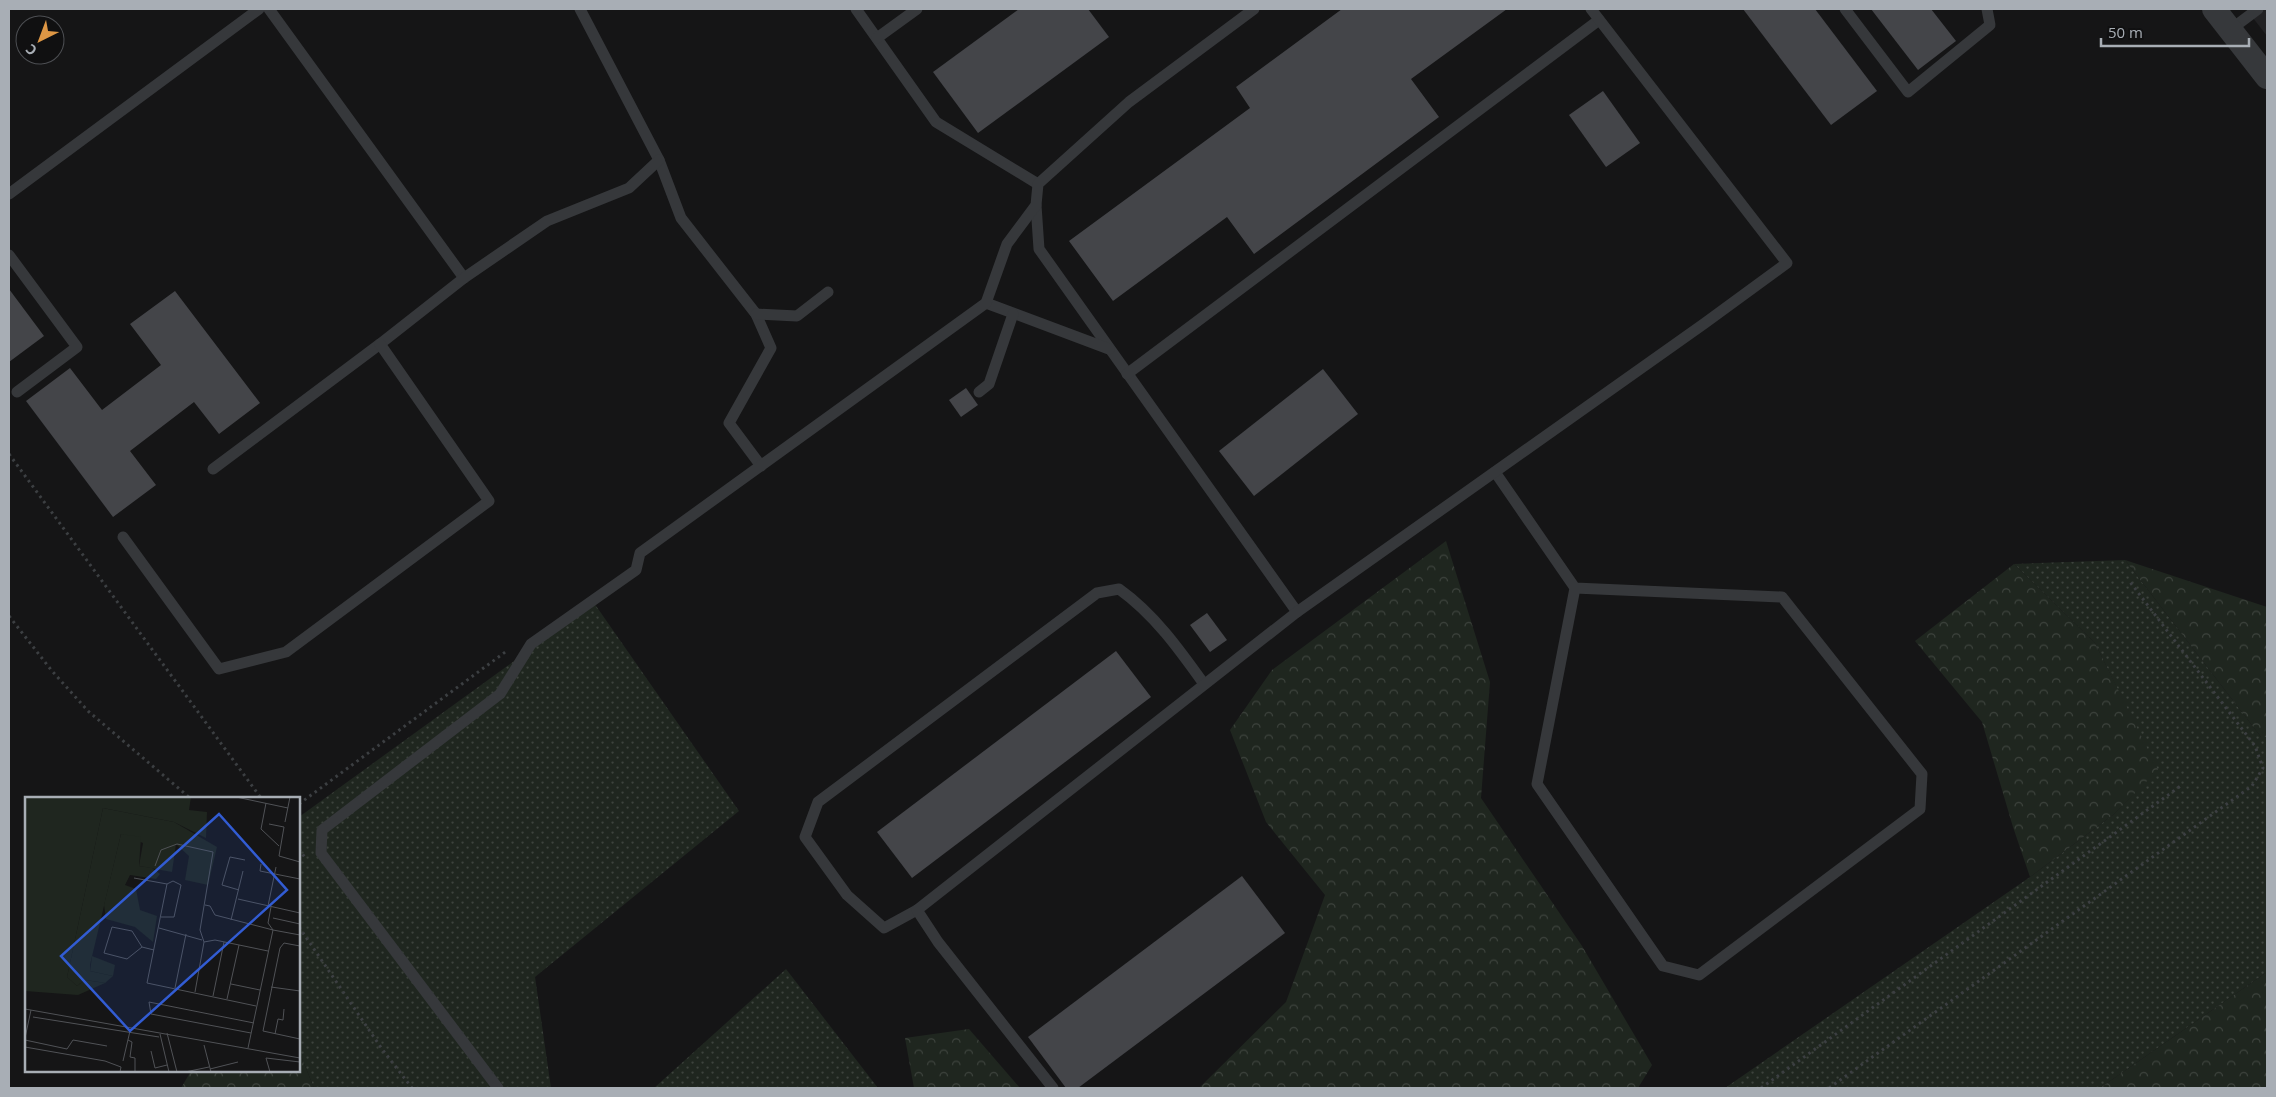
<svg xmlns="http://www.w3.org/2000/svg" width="2276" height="1097" font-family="'Open Sans',sans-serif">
<defs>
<pattern id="grass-dots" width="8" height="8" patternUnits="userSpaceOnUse" patternTransform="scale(1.25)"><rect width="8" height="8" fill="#1f261f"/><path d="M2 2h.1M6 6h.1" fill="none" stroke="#3d433d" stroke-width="1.8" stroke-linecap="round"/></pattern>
<pattern id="forest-crowns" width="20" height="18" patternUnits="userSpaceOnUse" patternTransform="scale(1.25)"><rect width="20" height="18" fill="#1f261f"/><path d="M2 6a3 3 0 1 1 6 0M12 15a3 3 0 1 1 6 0" fill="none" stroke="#3d433d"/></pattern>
</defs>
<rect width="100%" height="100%" fill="#151516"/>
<polygon fill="#212123" points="2246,9 2267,9 2267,36"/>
<g fill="url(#grass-dots)">
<polygon points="2125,560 2261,737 2267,737 2267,972 2100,1088 1725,1088 2030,877 2114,814 2157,770 2095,643 2014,564"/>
<polygon points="594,603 739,811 535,977 551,1088 314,1088 299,1051 299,817"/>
<polygon points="786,969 878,1088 654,1088"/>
</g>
<g fill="url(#forest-crowns)">
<polygon points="1446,541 1490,682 1481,798 1582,946 1652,1065 1638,1088 1199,1088 1286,1002 1325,895 1266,822 1230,730 1272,670"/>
<polygon points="2125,560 2267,607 2267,737 2261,737"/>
<polygon points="2014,564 2095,643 2158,770 2114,814 2030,877 2013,827 1982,722 1915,641"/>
<polygon points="2267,972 2267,1088 2100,1088"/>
<polygon points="969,1029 1020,1088 914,1088 905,1038"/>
<polygon points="299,1051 314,1088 181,1088 191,1071 299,1071"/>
</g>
<g fill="#444549">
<polygon points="1019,9 1088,9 1109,37 978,133 933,72"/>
<polygon points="1342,9 1507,9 1411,79 1439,117 1254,254 1227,217 1113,301 1069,241 1250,108 1236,87"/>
<polygon points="1743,9 1815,9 1877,91 1831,125"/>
<polygon points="1871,9 1931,9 1956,41 1918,70"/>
<polygon points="1603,91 1640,143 1606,167 1569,115"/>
<polygon points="9,289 44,336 9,362"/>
<polygon points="175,291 260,403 219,434 194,402 130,451 156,485 113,517 26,401 70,368 102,410 161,365 130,324"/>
<polygon points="1323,369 1358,414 1254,496 1219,451"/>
<polygon points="966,388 978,405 961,417 949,400"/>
<polygon points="1207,613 1227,640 1210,652 1190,625"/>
<polygon points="1116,651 1151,697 912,878 877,832"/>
<polygon points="1242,876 1285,933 1078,1088 1066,1088 1028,1037"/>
</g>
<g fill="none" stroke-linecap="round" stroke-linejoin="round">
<g stroke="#3c3f42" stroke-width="3" stroke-dasharray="2.5 4" stroke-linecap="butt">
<polyline points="9,454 261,798"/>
<polyline points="9,616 52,671 88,711 190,798"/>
<polyline points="299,804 508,650"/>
<polyline points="299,849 306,859"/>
<polyline points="299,927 382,1049 412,1088"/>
<polyline points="1761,1088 2182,785"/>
<polyline points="1829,1088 2252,786 2263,768 2255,746 2130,582"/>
</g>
<g stroke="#36383b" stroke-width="11">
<polyline points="269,9 464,278"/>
<polyline points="580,9 659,160 681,218 756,314 771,348 729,423 761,466"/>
<polyline points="856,9 936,122 1038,184"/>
<polyline points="1845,9 1908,92 1990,25 1987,9"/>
<polyline points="2230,30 2258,9"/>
<polyline points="877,38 917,9"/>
<polyline points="9,194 259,9"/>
<polyline points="1036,205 1039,249 1297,612"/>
<polyline points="9,255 77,347 17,392"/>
<polyline points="986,303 1109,349"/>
<polyline points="756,314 797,316 828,292"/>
<polyline points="1127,374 1599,20"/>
<polyline points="979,392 989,384 1013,314"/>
<polyline points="213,469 380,344 464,278 547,221 629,188 659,160"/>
<polyline points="1495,472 1575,588 1537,784 1663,966 1699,975 1920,809 1922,774 1782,597 1575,588"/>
<polyline points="123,537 219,669 286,652 489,501 380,344"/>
<path d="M 917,910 L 884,928 L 847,895 L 805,837 L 818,802 L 1097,593 L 1119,589 C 1154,614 1179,649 1204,684"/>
<polyline points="498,1088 321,853 322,830 500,694 531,644 636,570 640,553 986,303 1007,244 1036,205 1038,184 1129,102 1254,9"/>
<polyline points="1053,1088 938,942 917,910 1297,612 1705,323 1787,263 1591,9"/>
</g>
<polyline stroke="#36383b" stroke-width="24" points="2214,9 2267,77"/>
</g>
<g transform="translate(25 797)">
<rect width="275" height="275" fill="#151516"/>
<path d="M 78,11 L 149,25 L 192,50 L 183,88 L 160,83 L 164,59 L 151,47 L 147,75 L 114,69 L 118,46 L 96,37 L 65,168 L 65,174 L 88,179 L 80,186 L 60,183 L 52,189 L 42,180 Z" fill="#1f261f"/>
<path d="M 0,0 L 166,0 L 164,13 L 182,15 L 181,41 L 149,25 L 78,11 L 42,180 L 52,189 L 60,183 L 80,186 L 53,198 L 0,194 ZM 96,37 L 116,40 L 114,69 L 127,71 L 135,77 L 131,82 L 105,78 L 100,88 L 111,92 L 115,113 L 132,119 L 128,145 L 110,130 L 81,122 L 79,108 ZM 67,159 L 90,168 L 88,179 L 65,174 Z" fill="#1f261f"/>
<path fill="none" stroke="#505256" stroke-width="1" d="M 211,0 L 263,11M 241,6 L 236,32 L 254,49M 260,25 L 265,0M 244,27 L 259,30 L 254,59 L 275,65M 236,67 L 235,74 L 275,82M 130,69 L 136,53 L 152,47 L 188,55 L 175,133 L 179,145 L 170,195M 109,81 L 142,87 L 122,186 L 231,209M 214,93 L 197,88 L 205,60 L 220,63M 213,102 L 275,116M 180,108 L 185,109 L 190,118 L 248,133 L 223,251M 243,109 L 251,70M 246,110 L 243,126 L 248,133 L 275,138M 136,120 L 149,120 L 156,88 L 148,84 L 142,87M 248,121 L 275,127M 206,123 L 218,74M 134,131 L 177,143M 179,145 L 190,143 L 243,154M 275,149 L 259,146 L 255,151 L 238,234 L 275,242M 117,150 L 102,162 L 79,156 L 87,130 L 107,134 L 117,150 L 129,153M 206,187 L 235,193M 246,190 L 275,194M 150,191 L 161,137M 188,199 L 199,145M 202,202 L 214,148M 0,212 L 275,261M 8,220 L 134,240M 142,236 L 152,275M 226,236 L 126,217 L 124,205 L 229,226M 135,237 L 144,275M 250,237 L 253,222 L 258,223 L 259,212M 0,241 L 6,213M 0,243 L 42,252 L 48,243 L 82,249M 103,243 L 107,245 L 105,260 L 110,261 L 110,274M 179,248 L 186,275M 0,250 L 80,264 L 96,270 L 95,275M 126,254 L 130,271 L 142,268M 98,264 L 105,234M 185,272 L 213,265M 160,275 L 184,270M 245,275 L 241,261 L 275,265"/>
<path fill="#325cd3" fill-opacity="0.15" stroke="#325cd3" stroke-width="2.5" d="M 194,17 L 262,93 L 105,234 L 36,159 Z"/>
<rect width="275" height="275" fill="none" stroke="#a8aeb5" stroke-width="2.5"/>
</g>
<rect width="2276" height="1097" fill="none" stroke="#a8aeb5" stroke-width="20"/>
<g transform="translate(40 40) rotate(222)"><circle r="24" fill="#101011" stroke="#4d4f53"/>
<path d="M0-4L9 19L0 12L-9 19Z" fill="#de9745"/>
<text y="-8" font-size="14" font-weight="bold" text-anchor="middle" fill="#a8aeb5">С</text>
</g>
<path d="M2101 38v8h148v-8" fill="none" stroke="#a8aeb5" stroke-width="2.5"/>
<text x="2108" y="38" font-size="15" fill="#a8aeb5" stroke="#101011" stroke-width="4" paint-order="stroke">50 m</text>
</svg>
